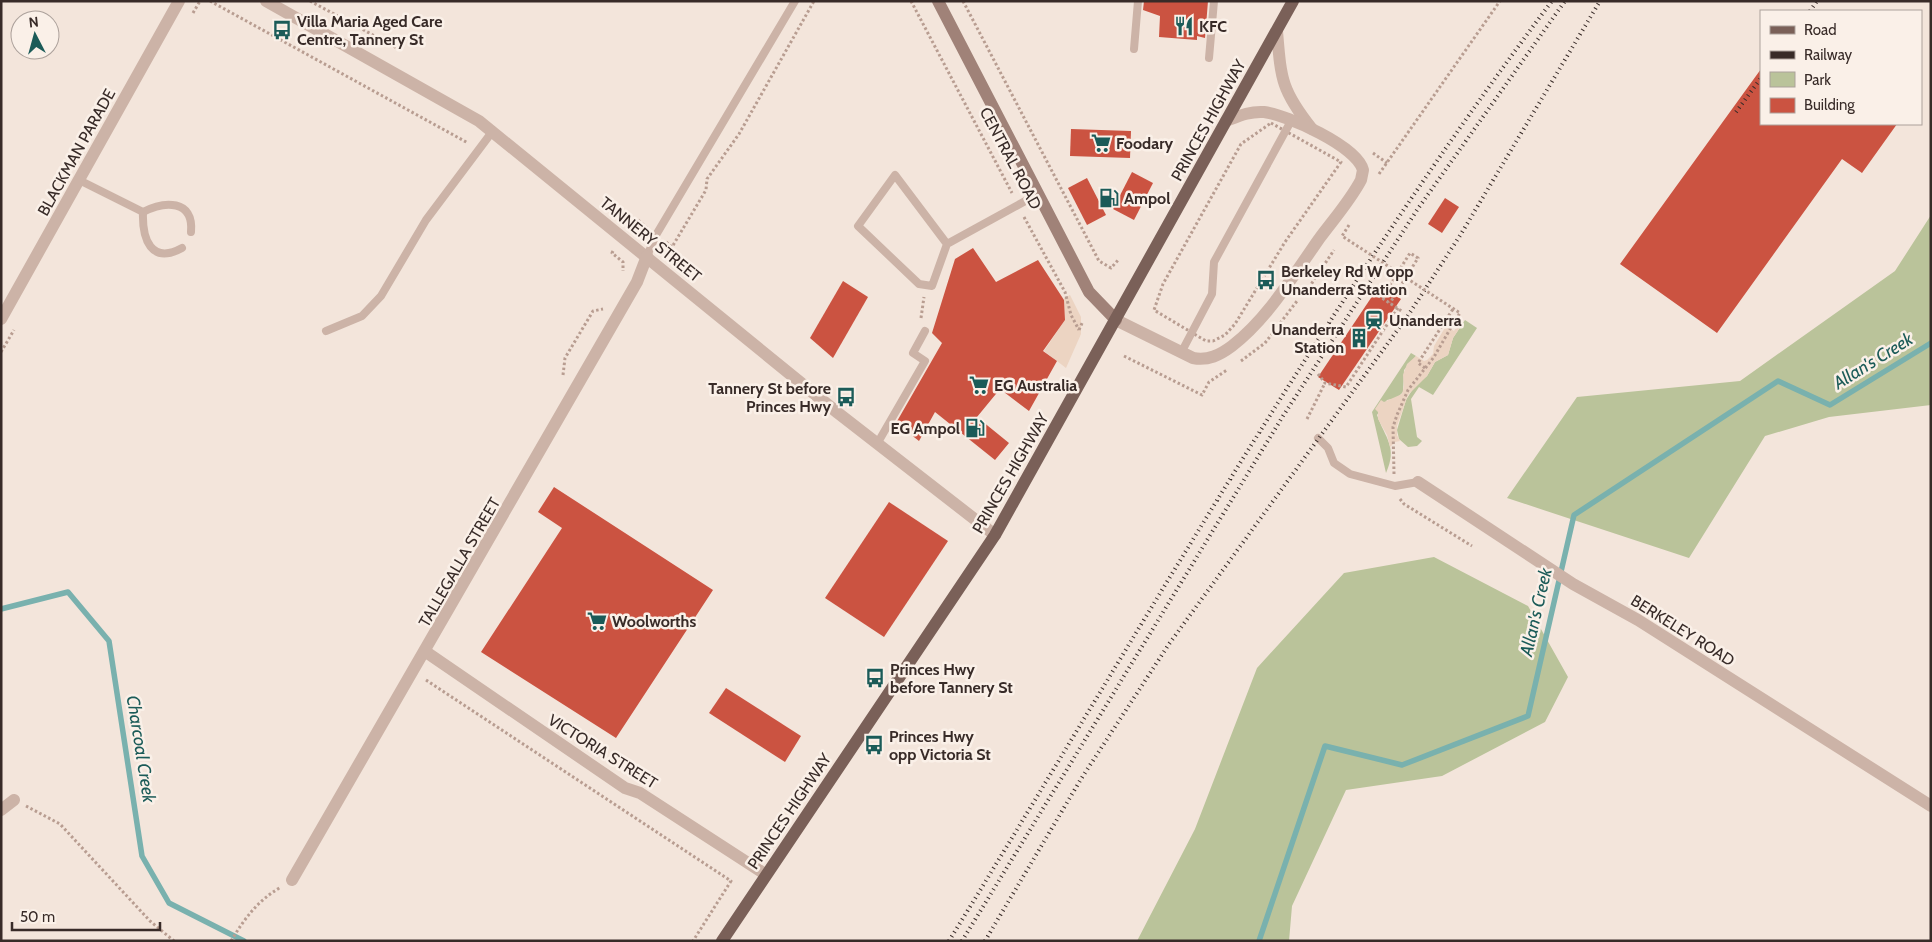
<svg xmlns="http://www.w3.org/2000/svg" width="1932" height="942" font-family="Cabin,sans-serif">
<rect width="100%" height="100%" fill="#f3e5db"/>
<g fill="#bac39a">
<polygon points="1931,215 1931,405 1829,417 1765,436 1689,558 1507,498 1577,397 1740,381 1895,271"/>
<polygon points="1465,320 1477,328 1433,395 1419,387 1411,399 1417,437 1422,441 1417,446 1408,447 1399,439 1397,430 1406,400 1414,387 1427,376 1435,362 1448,355 1453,338"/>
<path d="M 1411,353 L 1416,356 L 1404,370 L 1403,392 L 1397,398 L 1387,400 L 1377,415 C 1385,438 1398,447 1386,473 L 1372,412 Z"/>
<polygon points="1434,557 1528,606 1568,677 1545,722 1442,776 1346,790 1292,906 1289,941 1137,941 1195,829 1257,668 1344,573"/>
</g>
<g fill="#ecd4c2">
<polygon points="1070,295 1081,317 1081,334 1066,368 1044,351 1065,320 1064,298"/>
<polygon points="1460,321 1463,323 1453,338 1448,355 1435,362 1427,376 1408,395 1397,426 1397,435 1400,441 1395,442 1390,447 1387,435 1378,419 1378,412 1375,409 1381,400 1384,402 1402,394 1404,386 1403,375 1407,364 1416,356 1424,361 1427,360 1433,354 1434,346 1446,326 1454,331"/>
</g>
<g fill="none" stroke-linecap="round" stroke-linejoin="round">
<g stroke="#79b1ae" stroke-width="5.5">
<polyline points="1,609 68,592 109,641 142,856 169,903 244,941"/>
<polyline points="1259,941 1325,746 1402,765 1528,716 1574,515 1778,381 1830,405 1931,343"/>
</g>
</g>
<g fill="#cb5341">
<polygon points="1144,1 1208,1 1205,38 1197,36 1197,40 1159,37 1160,16 1143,10"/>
<polygon points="1761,69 1761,124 1897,124 1862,173 1842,159 1717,333 1620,264"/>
<polygon points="1071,129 1131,131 1130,158 1070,156"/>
<polygon points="1132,172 1153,183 1134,220 1113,209"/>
<polygon points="1087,178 1106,215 1087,225 1068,188"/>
<polygon points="1445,198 1459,207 1442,233 1428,224"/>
<polygon points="973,248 996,282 1038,260 1064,300 1065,320 1043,351 1057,361 1029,411 1000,389 977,417 1009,443 995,460 935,412 919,441 896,423 942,343 932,333 955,259"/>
<polygon points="843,281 868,297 833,358 810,338"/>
<polygon points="1379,286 1401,299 1339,390 1318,377"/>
<polygon points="554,487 713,590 616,738 481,652 562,528 538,512"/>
<polygon points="889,502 948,541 884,637 825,598"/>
<polygon points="726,688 801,736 785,762 709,713"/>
</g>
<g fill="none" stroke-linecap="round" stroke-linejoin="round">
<g stroke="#b89d91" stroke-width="3" stroke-dasharray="2.5 2.5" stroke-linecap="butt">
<polyline points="210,1 468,143"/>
<polyline points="310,1 397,48"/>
<polyline points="911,1 1012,193"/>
<polyline points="963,1 1099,261 1111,268 1119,259"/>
<polyline points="193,13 200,1"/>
<polygon points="1271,123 1341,162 1285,242 1235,324 1225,335 1213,341 1206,341 1154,310 1163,284 1241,144"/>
<polyline points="1373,153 1387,163"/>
<polyline points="1379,174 1500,1"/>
<polyline points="1024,217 1065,292 1071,315 1079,330"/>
<polyline points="632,226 637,219 647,228"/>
<polyline points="666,242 672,247 706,190 707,179 739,134 814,1"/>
<polyline points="613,251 612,253 623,262 623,271"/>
<polyline points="1305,287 1308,289 1334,250"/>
<polyline points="1370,290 1403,312"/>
<polyline points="1382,298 1410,253 1418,258 1390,303"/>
<polyline points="921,318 924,297"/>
<polyline points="1079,330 1083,321"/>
<polyline points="1,352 14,330"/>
<polyline points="1124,356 1202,395 1209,382 1227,370"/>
<polyline points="1241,361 1265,343 1297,301"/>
<polyline points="1425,368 1418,363 1453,309"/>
<polyline points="1318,374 1325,383 1346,387 1398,308"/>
<polyline points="563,375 565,358 593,311 603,309"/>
<polyline points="1307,419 1325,383"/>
<polyline points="1394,474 1393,427 1397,415 1408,390 1434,357 1453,324"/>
<polyline points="1400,499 1404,504 1472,546"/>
<polyline points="426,680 731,881 693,941"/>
<polyline points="26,806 60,824 150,921 174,941"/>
<path d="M 231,941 C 245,918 257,901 281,887"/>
</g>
<g stroke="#ccb3a7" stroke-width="8">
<polyline points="1134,49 1138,1"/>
<polyline points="1209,58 1214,1"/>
<polyline points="79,180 143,212"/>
<path d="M 143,212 C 142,239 151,265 182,248"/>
<path d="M 143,212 C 164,201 194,199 191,232"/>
<polyline points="947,244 895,175 858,226 919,284 932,286 947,244 1038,194"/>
<polyline points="647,256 656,235 795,1"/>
<polyline points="326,331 362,316 381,296 426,220 492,132"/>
<polyline points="1181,353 1212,294 1214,262 1291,121"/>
<polyline points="1318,438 1328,448 1334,463 1350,474 1395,486 1418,482"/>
<polyline points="877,444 925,361 913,353 925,331"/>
</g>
<g stroke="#ccb3a7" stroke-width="12">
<polyline points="266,1 479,121 838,413 995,535"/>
<path d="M 1277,31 C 1281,79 1281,90 1312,129"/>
<polyline points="1,319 179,1"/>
<path d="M 1116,320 L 1193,358 C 1208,361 1220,355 1232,346 C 1268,318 1293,276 1319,239 C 1333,220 1350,201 1361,180 L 1363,170 C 1357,146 1287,115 1264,112 C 1250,111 1239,116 1226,121"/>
<polyline points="1418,482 1573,584 1638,620 1931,806"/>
<polyline points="426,652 625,788 640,793 765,874"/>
<polyline points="1,810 14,800"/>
<polyline points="292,880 637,282 647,256"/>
</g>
<polyline stroke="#a08278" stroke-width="12" points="938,1 1089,292 1116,320"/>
<polyline stroke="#7a6058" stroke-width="12" points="722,941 995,535 1293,1"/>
<g stroke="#382b28" stroke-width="4" stroke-dasharray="1 4" stroke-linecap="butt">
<polyline points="1810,11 1817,1"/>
<polyline points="1736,112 1761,78"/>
<path d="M 949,941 C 1144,624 1328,299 1552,1"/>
<polyline points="962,941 1283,416 1417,210 1565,1"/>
<polyline points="985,941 1081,779 1169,644 1407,317 1461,234 1600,1"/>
</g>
<polyline stroke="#b89d91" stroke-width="3" stroke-dasharray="2.5 2.5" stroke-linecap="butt" points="1349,225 1342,236 1460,313 1453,324"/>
</g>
<defs>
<symbol id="restaurant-bare" viewBox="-9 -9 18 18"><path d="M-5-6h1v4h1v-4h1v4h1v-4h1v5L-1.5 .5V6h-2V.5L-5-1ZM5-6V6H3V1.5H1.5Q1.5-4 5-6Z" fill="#1b5b58" stroke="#faf0e8" stroke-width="2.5" paint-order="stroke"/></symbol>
<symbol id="bus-bare" viewBox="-9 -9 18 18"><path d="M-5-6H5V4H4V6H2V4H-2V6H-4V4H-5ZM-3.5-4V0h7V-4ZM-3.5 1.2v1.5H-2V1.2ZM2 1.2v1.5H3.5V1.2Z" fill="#1b5b58" stroke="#faf0e8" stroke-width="2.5" paint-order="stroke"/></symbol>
<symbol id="supermarket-bare" viewBox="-9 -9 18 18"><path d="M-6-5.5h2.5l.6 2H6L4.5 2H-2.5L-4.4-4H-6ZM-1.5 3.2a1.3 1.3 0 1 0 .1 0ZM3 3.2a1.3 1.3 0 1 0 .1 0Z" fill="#1b5b58" stroke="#faf0e8" stroke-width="2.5" paint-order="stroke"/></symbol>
<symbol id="fuel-bare" viewBox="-9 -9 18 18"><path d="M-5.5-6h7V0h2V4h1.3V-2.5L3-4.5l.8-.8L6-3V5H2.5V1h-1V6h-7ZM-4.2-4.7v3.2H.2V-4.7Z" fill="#1b5b58" stroke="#faf0e8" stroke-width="2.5" paint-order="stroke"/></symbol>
<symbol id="station-bare" viewBox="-9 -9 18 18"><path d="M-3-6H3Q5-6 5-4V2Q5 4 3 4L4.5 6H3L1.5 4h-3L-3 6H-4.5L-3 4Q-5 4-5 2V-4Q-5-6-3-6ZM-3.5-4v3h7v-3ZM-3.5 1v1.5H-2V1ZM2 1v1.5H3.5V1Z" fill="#1b5b58" stroke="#faf0e8" stroke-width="2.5" paint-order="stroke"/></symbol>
<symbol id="building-bare" viewBox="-9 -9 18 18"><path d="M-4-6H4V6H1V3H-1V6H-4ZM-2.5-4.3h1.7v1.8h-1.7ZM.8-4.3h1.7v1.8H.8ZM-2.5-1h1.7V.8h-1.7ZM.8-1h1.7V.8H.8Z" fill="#1b5b58" stroke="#faf0e8" stroke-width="2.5" paint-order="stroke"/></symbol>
</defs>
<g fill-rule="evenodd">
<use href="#restaurant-bare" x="1170" y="12" width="28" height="28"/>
<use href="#bus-bare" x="268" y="16" width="28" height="28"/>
<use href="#supermarket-bare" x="1087" y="129" width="28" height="28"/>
<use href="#fuel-bare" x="1095" y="184" width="28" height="28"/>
<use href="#bus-bare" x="1252" y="266" width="28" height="28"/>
<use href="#station-bare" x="1360" y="306" width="28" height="28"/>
<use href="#building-bare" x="1345" y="324" width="28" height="28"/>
<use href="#supermarket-bare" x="965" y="371" width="28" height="28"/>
<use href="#bus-bare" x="832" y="383" width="28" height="28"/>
<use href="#fuel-bare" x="961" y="414" width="28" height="28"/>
<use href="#supermarket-bare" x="583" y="607" width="28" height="28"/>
<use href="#bus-bare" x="861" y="664" width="28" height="28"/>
<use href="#bus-bare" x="860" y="731" width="28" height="28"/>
</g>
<g text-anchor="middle" stroke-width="5" stroke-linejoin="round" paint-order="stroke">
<g font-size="16" font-weight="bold" fill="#382b28" stroke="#faf0e8" text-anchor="start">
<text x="297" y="27">Villa Maria Aged Care<tspan x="297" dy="18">Centre, Tannery St</tspan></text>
<text x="1199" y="32">KFC</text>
<text x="1116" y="149">Foodary</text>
<text x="1124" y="204">Ampol</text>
<text x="1281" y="277">Berkeley Rd W opp<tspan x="1281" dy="18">Unanderra Station</tspan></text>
<text x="1389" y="326">Unanderra</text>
<text x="1344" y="335" text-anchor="end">Unanderra<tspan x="1344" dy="18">Station</tspan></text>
<text x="994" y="391">EG Australia</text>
<text x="831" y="394" text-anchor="end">Tannery St before<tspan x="831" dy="18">Princes Hwy</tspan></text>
<text x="960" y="434" text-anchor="end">EG Ampol</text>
<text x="612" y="627">Woolworths</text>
<text x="890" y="675">Princes Hwy<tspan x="890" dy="18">before Tannery St</tspan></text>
<text x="889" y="742">Princes Hwy<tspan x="889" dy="18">opp Victoria St</tspan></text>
</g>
<g font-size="16" fill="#382b28" stroke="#faf0e8">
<text transform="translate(1208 120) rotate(-61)" y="6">PRINCES HIGHWAY</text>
<text transform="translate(76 152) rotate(-61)" y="6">BLACKMAN PARADE</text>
<text transform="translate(1011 158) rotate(62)" y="6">CENTRAL ROAD</text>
<text transform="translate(651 239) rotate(39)" y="6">TANNERY STREET</text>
<text transform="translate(1010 473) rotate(-60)" y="6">PRINCES HIGHWAY</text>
<text transform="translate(459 562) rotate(-60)" y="6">TALLEGALLA STREET</text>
<text transform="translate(1683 630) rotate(32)" y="6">BERKELEY ROAD</text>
<text transform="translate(603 751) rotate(32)" y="6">VICTORIA STREET</text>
<text transform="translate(789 811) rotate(-56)" y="6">PRINCES HIGHWAY</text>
</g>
<g font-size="18" font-style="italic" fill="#1b5b58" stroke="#faf0e8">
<text transform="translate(1873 361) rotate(-32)" y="6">Allan's Creek</text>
<text transform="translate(1536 612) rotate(-77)" y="6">Allan's Creek</text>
<text transform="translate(141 749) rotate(81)" y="6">Charcoal Creek</text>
</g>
</g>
<rect width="1932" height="942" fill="none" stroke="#382b28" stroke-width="5"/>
<rect x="1760" y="10" width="162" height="115" fill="#faf0e8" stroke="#aca19b"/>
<rect x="1770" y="26" width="25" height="8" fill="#7a6058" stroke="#aca19b"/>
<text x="1804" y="35" font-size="15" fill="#382b28">Road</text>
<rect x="1770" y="51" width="25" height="8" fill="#382b28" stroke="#aca19b"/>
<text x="1804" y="60" font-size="15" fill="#382b28">Railway</text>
<rect x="1770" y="72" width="25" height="15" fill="#bac39a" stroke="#aca19b"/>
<text x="1804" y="85" font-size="15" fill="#382b28">Park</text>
<rect x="1770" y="98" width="25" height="15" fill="#cb5341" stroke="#aca19b"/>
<text x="1804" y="110" font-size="15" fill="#382b28">Building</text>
<g transform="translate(35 35) rotate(354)"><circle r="24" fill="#faf0e8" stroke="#aca19b"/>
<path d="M0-4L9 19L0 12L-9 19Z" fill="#1b5b58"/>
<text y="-8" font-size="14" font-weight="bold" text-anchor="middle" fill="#382b28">N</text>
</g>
<path d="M12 922v8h148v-8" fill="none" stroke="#382b28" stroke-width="2.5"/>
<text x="20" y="922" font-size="15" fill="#382b28" stroke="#faf0e8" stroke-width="4" paint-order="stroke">50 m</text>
</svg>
